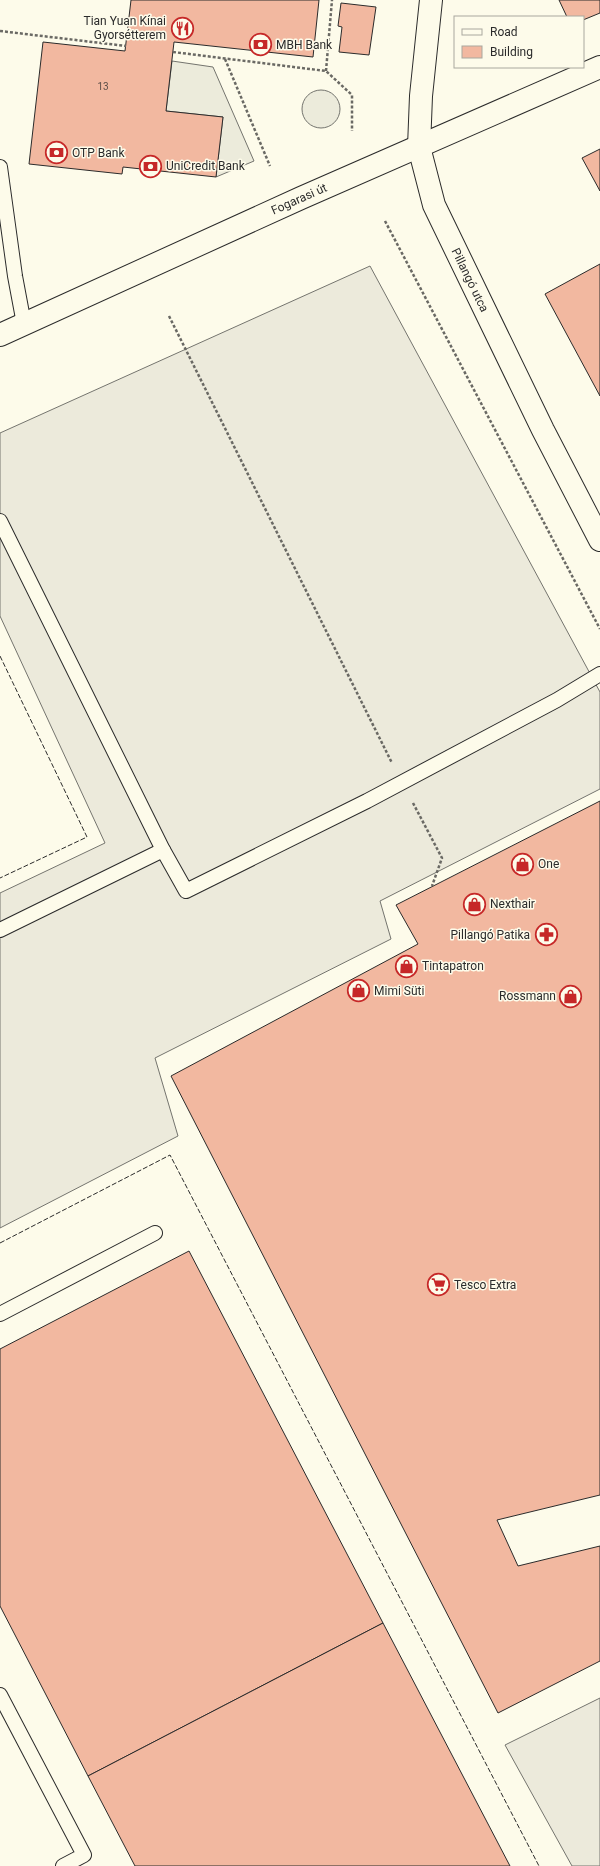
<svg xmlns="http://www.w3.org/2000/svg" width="600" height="1866" font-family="Roboto,sans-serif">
<rect width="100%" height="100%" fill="#fdfbea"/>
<g fill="#ecebdb" stroke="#74746e">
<polygon points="172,61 213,67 254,161 216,177 223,117 166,111"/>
<circle cx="321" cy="109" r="19"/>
</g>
<g fill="#eceadb" stroke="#74746e">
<polygon points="370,266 600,692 600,789 380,901 391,939 155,1058 178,1136 0,1228 0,893 105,843 0,616 0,433"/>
<polygon points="600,1698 600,1866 572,1866 505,1745"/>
</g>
<g fill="#f2b8a0" stroke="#2b2b2b">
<polygon points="131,0 319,0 313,57 174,42 166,111 223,117 216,177 123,167 122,174 29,164 43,42 125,51"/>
<polygon points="559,0 600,0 600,13 583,20 583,17 567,17"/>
<polygon points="341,3 376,7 369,55 339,52 342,27 338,26"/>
<polygon points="600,149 600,191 582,158"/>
<polygon points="600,264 600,396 545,294"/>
<polygon points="600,801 600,1495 497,1520 518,1566 600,1546 600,1661 498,1713 171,1076 418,944 396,905"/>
<polygon points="189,1251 383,1623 88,1776 0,1606 0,1349"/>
<polygon points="383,1623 510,1866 135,1866 88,1776"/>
</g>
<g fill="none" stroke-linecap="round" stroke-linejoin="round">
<defs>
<g id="lane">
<polyline points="0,167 15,276 24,324"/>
<polyline points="0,521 163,850 186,891 367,801 557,700 600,674"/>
<polyline points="0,930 163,850"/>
<polyline points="0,1314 155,1233"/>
<polyline points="0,1695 84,1855 63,1866"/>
</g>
<polyline id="street" points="431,0 421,96 419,147 434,205 543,430 600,540"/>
<polyline id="secondary" points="0,335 301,198 600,67"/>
</defs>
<use href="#lane" stroke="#2b2b2b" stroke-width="16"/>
<use href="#street" stroke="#2b2b2b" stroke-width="24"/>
<use href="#secondary" stroke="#2b2b2b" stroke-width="24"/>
<g stroke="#6a6964" stroke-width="2.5" stroke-dasharray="3 2" stroke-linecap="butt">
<polyline points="0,31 126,46"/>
<polyline points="173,52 326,71 352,95 352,131"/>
<polyline points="225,59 270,166"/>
<polyline points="326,71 332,0"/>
<polyline points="385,221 600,629"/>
<polyline points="169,316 392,763"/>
<polyline points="413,803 442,858 432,886"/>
</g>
<use href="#lane" stroke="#fdfbea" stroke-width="14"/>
<use href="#street" stroke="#fdfbea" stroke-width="22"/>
<use href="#secondary" stroke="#fdfbea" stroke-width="22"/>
<g stroke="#2b2b2b" stroke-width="1" stroke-dasharray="5 2" stroke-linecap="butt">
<polyline points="0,656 87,837 0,878"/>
<polyline points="0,1243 170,1155 539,1866"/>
</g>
</g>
<defs>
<symbol id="restaurant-ring" viewBox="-11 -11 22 22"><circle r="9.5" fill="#fdfbea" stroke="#c62828" stroke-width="1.5"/><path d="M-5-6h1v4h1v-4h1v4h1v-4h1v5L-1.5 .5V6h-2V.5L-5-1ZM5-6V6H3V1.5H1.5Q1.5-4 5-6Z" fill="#c62828"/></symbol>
<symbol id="bank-ring" viewBox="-11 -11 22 22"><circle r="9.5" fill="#fdfbea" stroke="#c62828" stroke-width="1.5"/><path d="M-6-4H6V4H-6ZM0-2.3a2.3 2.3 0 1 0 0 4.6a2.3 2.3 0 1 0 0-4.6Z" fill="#c62828"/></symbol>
<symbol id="shop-ring" viewBox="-11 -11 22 22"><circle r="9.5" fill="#fdfbea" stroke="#c62828" stroke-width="1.5"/><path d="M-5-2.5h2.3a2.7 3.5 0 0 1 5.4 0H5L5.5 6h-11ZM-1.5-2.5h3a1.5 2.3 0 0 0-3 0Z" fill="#c62828"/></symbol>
<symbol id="pharmacy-ring" viewBox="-11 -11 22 22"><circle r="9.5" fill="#fdfbea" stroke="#c62828" stroke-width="1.5"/><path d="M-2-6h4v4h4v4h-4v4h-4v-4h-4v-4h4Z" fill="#c62828"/></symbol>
<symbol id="supermarket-ring" viewBox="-11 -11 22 22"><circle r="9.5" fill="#fdfbea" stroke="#c62828" stroke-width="1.5"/><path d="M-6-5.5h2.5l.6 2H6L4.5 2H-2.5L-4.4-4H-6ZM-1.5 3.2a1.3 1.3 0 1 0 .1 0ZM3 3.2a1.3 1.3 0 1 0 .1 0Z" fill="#c62828"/></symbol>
</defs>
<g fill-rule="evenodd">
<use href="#restaurant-ring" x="170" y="16" width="25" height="25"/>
<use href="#bank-ring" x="248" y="32" width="25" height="25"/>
<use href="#bank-ring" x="44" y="140" width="25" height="25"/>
<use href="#bank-ring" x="138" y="154" width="25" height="25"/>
<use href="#shop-ring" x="510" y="852" width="25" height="25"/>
<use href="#shop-ring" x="462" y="892" width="25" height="25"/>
<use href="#pharmacy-ring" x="534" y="922" width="25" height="25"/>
<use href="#shop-ring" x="394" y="954" width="25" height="25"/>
<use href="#shop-ring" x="346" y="978" width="25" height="25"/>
<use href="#shop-ring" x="558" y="984" width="25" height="25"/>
<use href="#supermarket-ring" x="426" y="1272" width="25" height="25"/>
</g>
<g text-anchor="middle" stroke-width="3" stroke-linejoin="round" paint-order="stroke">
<g font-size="10" fill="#5d4e48">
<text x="103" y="90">13</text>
</g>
<g font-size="12" fill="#2b2b2b" stroke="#fdfbea" text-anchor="start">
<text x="166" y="25" text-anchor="end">Tian Yuan Kínai<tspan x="166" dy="14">Gyorsétterem</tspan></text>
<text x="276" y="49">MBH Bank</text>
<text x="72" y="157">OTP Bank</text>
<text x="166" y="170">UniCredit Bank</text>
<text x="538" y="868">One</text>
<text x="490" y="908">Nexthair</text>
<text x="530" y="939" text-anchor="end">Pillangó Patika</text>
<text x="422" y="970">Tintapatron</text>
<text x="374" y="995">Mimi Süti</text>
<text x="556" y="1000" text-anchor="end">Rossmann</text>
<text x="454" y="1289">Tesco Extra</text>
</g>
<g font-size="12" fill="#2b2b2b" stroke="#fdfbea">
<text transform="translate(299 199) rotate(-24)" y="4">Fogarasi út</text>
<text transform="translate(470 280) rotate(64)" y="4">Pillangó utca</text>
</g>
</g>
<rect x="454" y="16" width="130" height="52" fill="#fdfbea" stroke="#a9a89e"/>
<rect x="462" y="29" width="20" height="6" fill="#fdfbea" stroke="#a9a89e"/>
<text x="490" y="36" font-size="12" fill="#2b2b2b">Road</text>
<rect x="462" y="46" width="20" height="12" fill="#f2b8a0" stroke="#a9a89e"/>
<text x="490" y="56" font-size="12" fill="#2b2b2b">Building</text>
</svg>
